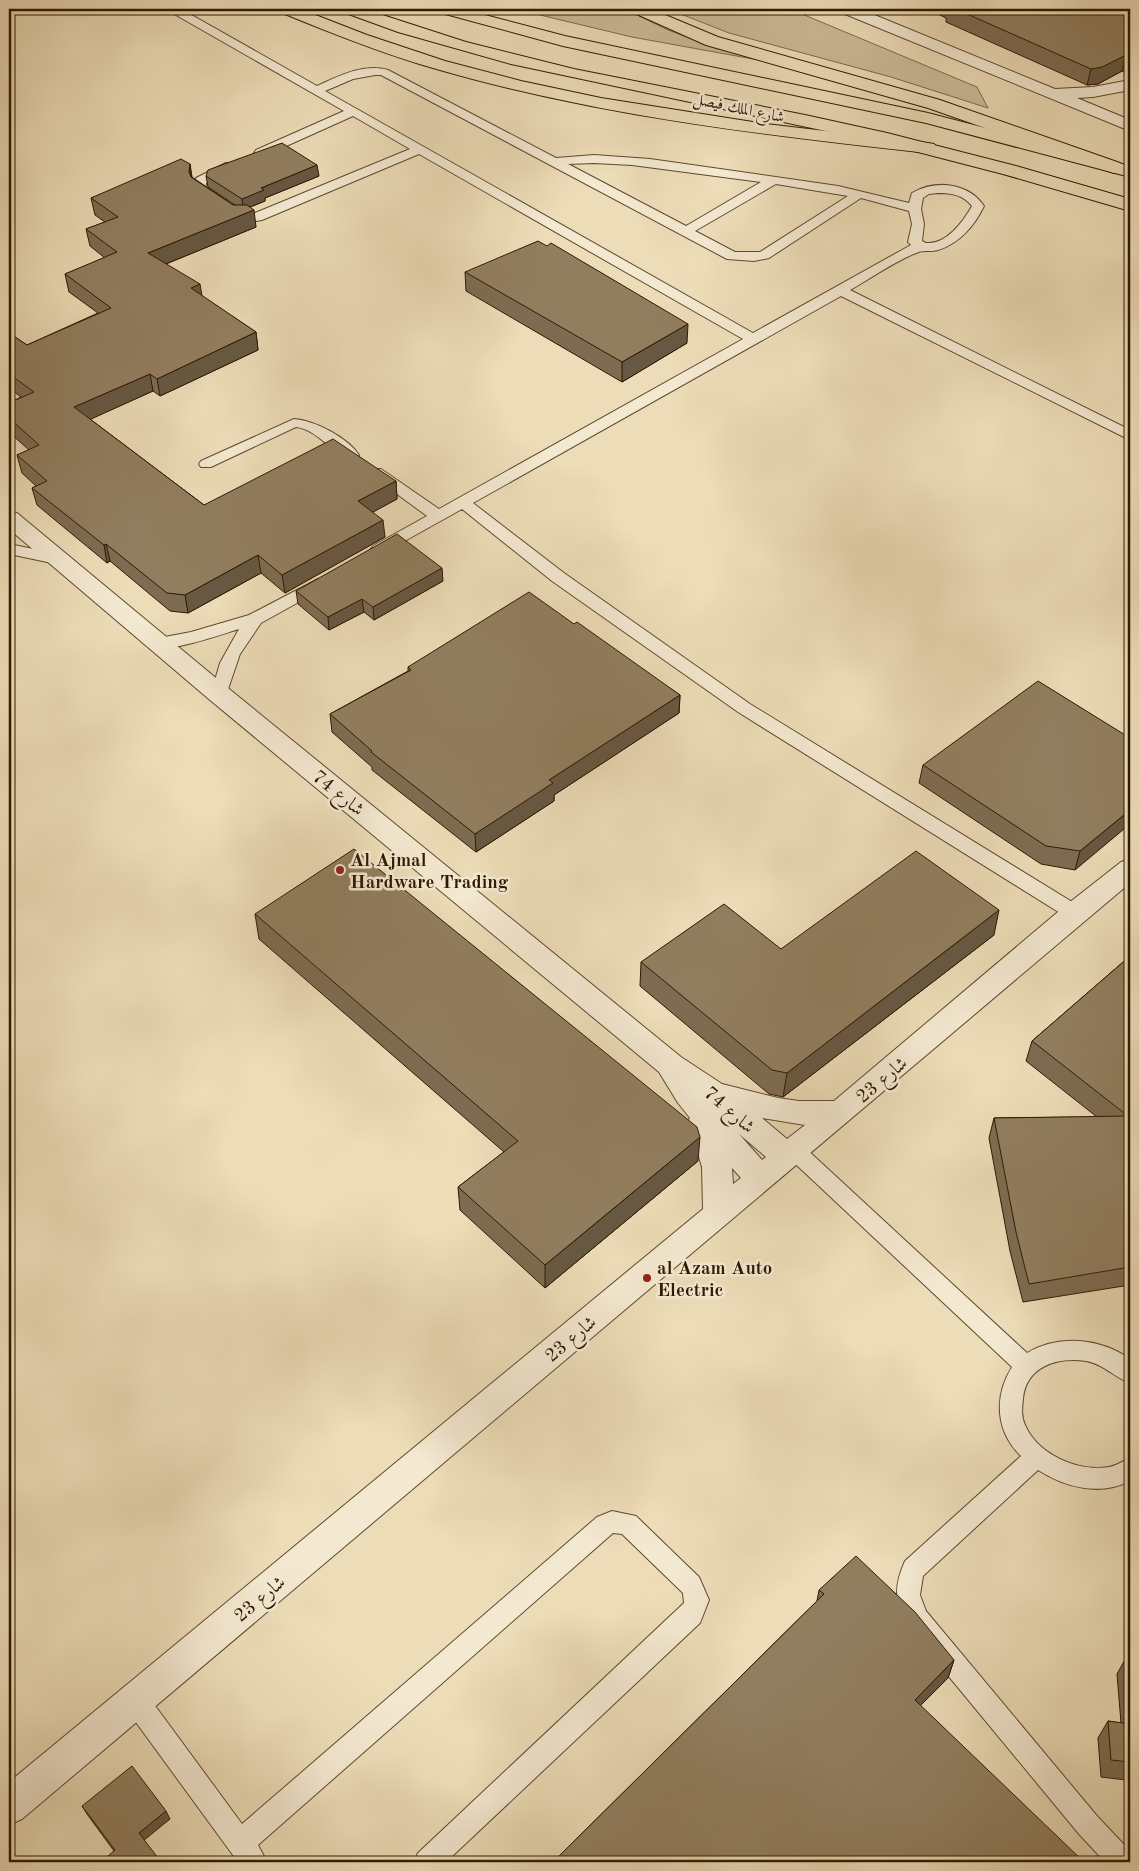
<svg xmlns="http://www.w3.org/2000/svg" width="1139" height="1871" font-family="'Old Standard TT',Amiri,serif">
<rect width="100%" height="100%" fill="#ecdcb7"/>
<filter id="stains"><feTurbulence type="fractalNoise" baseFrequency=".004" numOctaves="4"/><feColorMatrix values="0 0 0 0 .2 0 0 0 0 .09 0 0 0 0 .02 0 0 0 .5 -.17"/></filter>
<radialGradient id="worn" r=".72"><stop offset=".6" stop-color="#630" stop-opacity="0"/><stop offset="1" stop-color="#630" stop-opacity=".3"/></radialGradient>
<g fill="#ccbb98" stroke="#7e6a4c">
<polygon points="515,9 625,9 668,30 698,41 764,61 632,37"/>
<polygon points="668,9 790,9 977,87 988,108 891,77 729,33"/>
</g>
<g fill="none" stroke-linecap="round" stroke-linejoin="round">
<defs>
<g id="lane">
<polygon points="9,9 24,9 22,11 9,15"/>
<path d="M 168,9 L 181,9 L 317,86 C 339,76 363,63 388,70 L 556,158 L 594,155 L 650,159 L 838,186 L 909,203 L 912,193 C 936,179 969,183 984,206 C 975,225 959,244 938,250 C 931,252 924,250 919,252 C 898,259 870,279 850,290 L 1130,430 L 1130,440 L 841,296 L 473,503 L 564,573 L 750,704 L 1082,908 L 1084,913 L 1082,918 L 1075,920 L 1068,918 L 738,712 L 552,581 L 462,509 L 385,552 L 373,552 L 371,549 L 373,546 L 427,516 L 371,475 L 369,472 L 371,469 L 381,469 L 439,509 L 743,339 L 419,154 L 262,220 C 237,226 207,208 193,189 L 196,178 L 226,163 L 234,163 L 236,166 L 206,183 L 205,188 C 219,200 236,214 255,213 L 410,149 L 353,116 L 264,156 L 256,156 L 254,153 L 256,150 L 344,111 L 169,11 ZM 375,75 L 381,75 L 727,259 L 754,261 L 769,258 L 861,198 L 909,211 L 912,224 L 908,242 L 911,245 L 753,333 L 325,91 L 353,79 ZM 594,163 L 632,165 L 761,182 L 686,226 L 568,164 ZM 776,184 L 848,196 L 760,252 L 735,252 L 695,231 ZM 938,193 C 952,193 963,195 972,206 C 963,222 946,245 926,243 L 922,241 L 924,224 L 921,209 L 923,198 L 929,194 Z"/>
<polygon points="928,9 941,9 935,12"/>
<path d="M 294,419 C 314,420 348,438 359,455 L 357,458 C 339,463 319,429 296,427 L 211,467 L 201,467 L 199,464 L 201,461 Z"/>
<polygon points="9,544 63,555 65,559 63,563 57,564 9,554"/>
<path d="M 318,579 L 324,580 L 326,584 L 324,588 L 261,623 L 240,654 L 225,698 L 219,700 L 213,698 L 211,694 L 220,663 L 239,629 C 220,635 172,652 154,647 L 152,643 L 154,639 L 191,632 L 249,615 Z"/>
<path d="M 795,1143 L 802,1145 L 1027,1353 C 1059,1334 1100,1338 1130,1359 L 1130,1383 C 1113,1377 1106,1365 1086,1361 C 1058,1357 1026,1366 1023,1399 C 1022,1408 1021,1416 1025,1425 C 1038,1455 1078,1472 1109,1467 C 1116,1466 1123,1461 1130,1458 L 1130,1481 C 1100,1496 1066,1488 1038,1470 L 923,1576 L 920,1595 L 926,1611 L 1097,1816 L 1130,1851 L 1130,1862 L 1105,1862 L 1079,1834 L 908,1627 C 895,1602 893,1588 905,1561 L 1021,1456 C 995,1431 994,1396 1012,1367 L 788,1157 L 785,1151 L 788,1145 Z"/>
<polygon points="612,1511 636,1516 699,1577 709,1600 700,1623 446,1862 414,1862 418,1853 684,1603 683,1593 622,1534 613,1533 258,1845 267,1862 238,1862 127,1710 124,1701 127,1692 136,1689 145,1692 242,1824 597,1517"/>
</g>
<g id="street">
<polygon points="838,9 860,9 1055,89 1093,87 1130,80 1130,90 1093,97 1077,98 1130,120 1130,131 840,12"/>
<path d="M 9,511 L 17,513 L 228,688 L 681,1057 L 722,1084 L 778,1098 L 799,1101 L 834,1101 L 1065,906 L 1121,862 L 1130,859 L 1130,883 L 22,1819 L 9,1825 L 9,1782 L 703,1209 L 702,1167 L 688,1121 L 690,1118 L 678,1103 L 659,1072 L 210,700 L 9,529 ZM 762,1118 L 805,1125 L 787,1139 ZM 739,1134 L 766,1157 L 762,1160 ZM 732,1168 L 741,1178 L 733,1184 Z"/>
</g>
<g id="primary">
<polygon points="341,9 364,9 466,42 574,69 805,115 887,133 1016,166 1130,199 1130,211 1003,174 887,144 511,64 398,32 343,12"/>
<polygon points="436,9 462,9 565,36 928,113 1130,166 1130,177 926,123 563,46 438,12"/>
</g>
<g id="highway">
<path d="M 278,9 L 300,9 L 367,35 L 445,61 L 521,81 L 601,98 L 766,124 L 928,143 L 934,144 L 937,148 L 934,152 L 928,153 C 762,135 594,115 433,68 C 381,53 331,33 280,12 Z"/>
<polygon points="630,9 651,9 718,37 940,100 1120,163 1123,167 1120,171 1114,173 1108,171 928,108 706,45 632,12"/>
</g>
</defs>
<use href="#lane" stroke="#5e492e" stroke-width="2"/>
<use href="#street" stroke="#5e492e" stroke-width="2"/>
<use href="#primary" stroke="#2f1800" stroke-width="2"/>
<use href="#highway" stroke="#2f1800" stroke-width="2"/>
<use href="#lane" fill="#f3e8d0" fill-rule="evenodd"/>
<use href="#street" fill="#f3e8d0" fill-rule="evenodd"/>
<use href="#primary" fill="#ecdcb7" fill-rule="evenodd"/>
<use href="#highway" fill="#ecdcb7" fill-rule="evenodd"/>
</g>
<g fill="#7d6c52" stroke="#2f1800">
<polygon points="937,9 1130,9 1130,75 1122,71 1098,84 1087,85 946,22 946,18 936,13"/>
<polygon points="190,164 192,177 233,205 235,205 208,187 206,176 319,176 265,198 265,201 250,207 256,227 166,264 202,296 256,332 258,350 160,396 153,391 90,419 204,505 396,481 397,499 373,512 385,537 285,593 261,573 188,613 170,611 110,561 107,563 37,505 32,488 36,486 22,473 17,455 29,450 9,432 9,403 21,397 9,388 9,333 27,345 98,313 69,292 65,274 105,258 90,246 86,229 105,222 95,215 91,198"/>
<polygon points="465,272 687,343 622,382 466,291"/>
<polygon points="443,581 374,620 364,612 329,630 298,604 296,591"/>
<polygon points="574,624 680,695 679,713 554,795 554,801 476,852 372,770 372,767 332,732 330,714 408,671 408,667"/>
<polygon points="1130,738 1075,870 1041,864 919,783 923,765"/>
<polygon points="255,914 698,1161 545,1288 460,1210 458,1187 504,1152 259,939"/>
<polygon points="994,935 783,1097 769,1094 640,986 641,962 781,949"/>
<polygon points="1130,956 1130,1285 1023,1302 1010,1251 989,1138 994,1118 1097,1117 1026,1061 1032,1041"/>
<polygon points="819,1590 954,1660 948,1678 921,1705 553,1862 817,1601"/>
<polygon points="1127,1656 1130,1656 1130,1837 1126,1780 1101,1777 1098,1738 1108,1721 1121,1723 1117,1674"/>
<polygon points="82,1806 170,1819 114,1851 87,1814"/>
</g>
<g fill="#665842" stroke="#2f1800">
<polygon points="1126,55 1122,71 1098,84 1087,85 1091,69"/>
<polygon points="190,164 192,181 189,172"/>
<polygon points="317,165 319,176 265,198 265,201 243,210 242,199 261,188"/>
<polygon points="254,210 256,227 151,270 148,253"/>
<polygon points="200,284 203,302 191,288"/>
<polygon points="688,324 687,343 622,382 622,362"/>
<polygon points="256,332 258,350 160,396 157,379"/>
<polygon points="150,374 153,391 78,425 74,407"/>
<polygon points="396,481 397,499 360,519 358,501"/>
<polygon points="383,520 385,537 285,593 282,575"/>
<polygon points="106,544 110,561 107,563 104,545"/>
<polygon points="258,555 261,573 188,613 185,595"/>
<polygon points="442,568 443,581 374,620 373,607"/>
<polygon points="362,599 364,612 329,630 328,617"/>
<polygon points="680,695 679,713 554,795 554,801 476,852 475,834 549,780"/>
<polygon points="1130,810 1130,824 1075,870 1080,851"/>
<polygon points="999,910 994,935 783,1097 787,1073"/>
<polygon points="700,1137 698,1161 545,1288 545,1265"/>
<polygon points="954,1660 948,1678 909,1717 915,1700"/>
<polygon points="166,1811 170,1819 143,1841 139,1833"/>
</g>
<g fill="#917e5f" stroke="#2f1800">
<polygon points="956,9 1130,9 1130,56 1126,55 1102,67 1091,69"/>
<polygon points="282,143 317,165 261,188 264,190 242,199 206,176 208,170"/>
<polygon points="181,159 190,164 189,172 191,177 233,205 247,205 254,210 148,253 200,284 191,288 256,332 157,379 150,374 74,407 204,505 333,439 396,481 358,501 383,520 282,575 258,555 185,595 167,593 106,544 104,545 32,488 47,481 17,455 39,445 9,418 9,403 34,392 9,374 9,333 27,345 111,308 65,274 117,252 86,229 118,217 91,198"/>
<polygon points="538,241 547,246 551,243 688,324 622,362 465,272"/>
<polygon points="397,534 442,568 373,607 362,599 328,617 296,591"/>
<polygon points="529,592 574,624 577,622 680,695 549,780 553,783 475,834 371,752 372,751 330,714 411,670 408,667"/>
<polygon points="1038,681 1130,738 1130,810 1080,851 1046,846 923,765"/>
<polygon points="354,849 697,1127 700,1137 545,1265 458,1187 518,1141 255,914"/>
<polygon points="916,851 999,910 787,1073 772,1070 641,962 724,904 781,949"/>
<polygon points="1130,956 1130,1267 1029,1284 1016,1232 994,1118 1128,1116 1032,1041"/>
<polygon points="856,1556 915,1612 954,1660 915,1700 1084,1862 553,1862 824,1594 819,1590"/>
<polygon points="1127,1656 1130,1656 1130,1691"/>
<polygon points="1108,1721 1130,1724 1130,1762 1111,1760"/>
<polygon points="132,1766 166,1811 139,1833 161,1862 101,1862 115,1850 82,1806"/>
</g>
<g fill="#8f2418" stroke="#f3e8d0" stroke-width="2">
<circle cx="340" cy="870" r="5"/>
<circle cx="647" cy="1278" r="5"/>
</g>
<g text-anchor="middle" stroke-width="5" stroke-linejoin="round" paint-order="stroke">
<g font-size="16" fill="#2f1800" stroke="#f3e8d0">
<text transform="translate(739 107) rotate(12)" y="6">شارع الملك فيصل</text>
</g>
<g font-size="19" fill="#2f1800" stroke="#f3e8d0">
<text transform="translate(339 792) rotate(39)" y="7">شارع 74</text>
<text transform="translate(881 1079) rotate(-40)" y="7">شارع 23</text>
<text transform="translate(730 1109) rotate(41)" y="7">شارع 74</text>
<text transform="translate(570 1338) rotate(-40)" y="7">شارع 23</text>
<text transform="translate(259 1598) rotate(-40)" y="7">شارع 23</text>
</g>
<g font-size="19" font-weight="bold" fill="#2f1800" stroke="#f3e8d0" text-anchor="start">
<text x="350" y="866">Al Ajmal<tspan x="350" dy="22">Hardware Trading</tspan></text>
<text x="657" y="1274">al Azam Auto<tspan x="657" dy="22">Electric</tspan></text>
</g>
</g>
<rect width="1139" height="1871" fill="none" stroke="#ecdcb7" stroke-width="30"/>
<rect x="10" y="10" width="1119" height="1851" fill="none" stroke="#2f1800" stroke-width="2.5"/>
<rect x="15" y="15" width="1109" height="1841" fill="none" stroke="#2f1800"/>
<rect width="100%" height="100%" filter="url(#stains)"/>
<rect width="100%" height="100%" fill="url(#worn)"/>
</svg>
